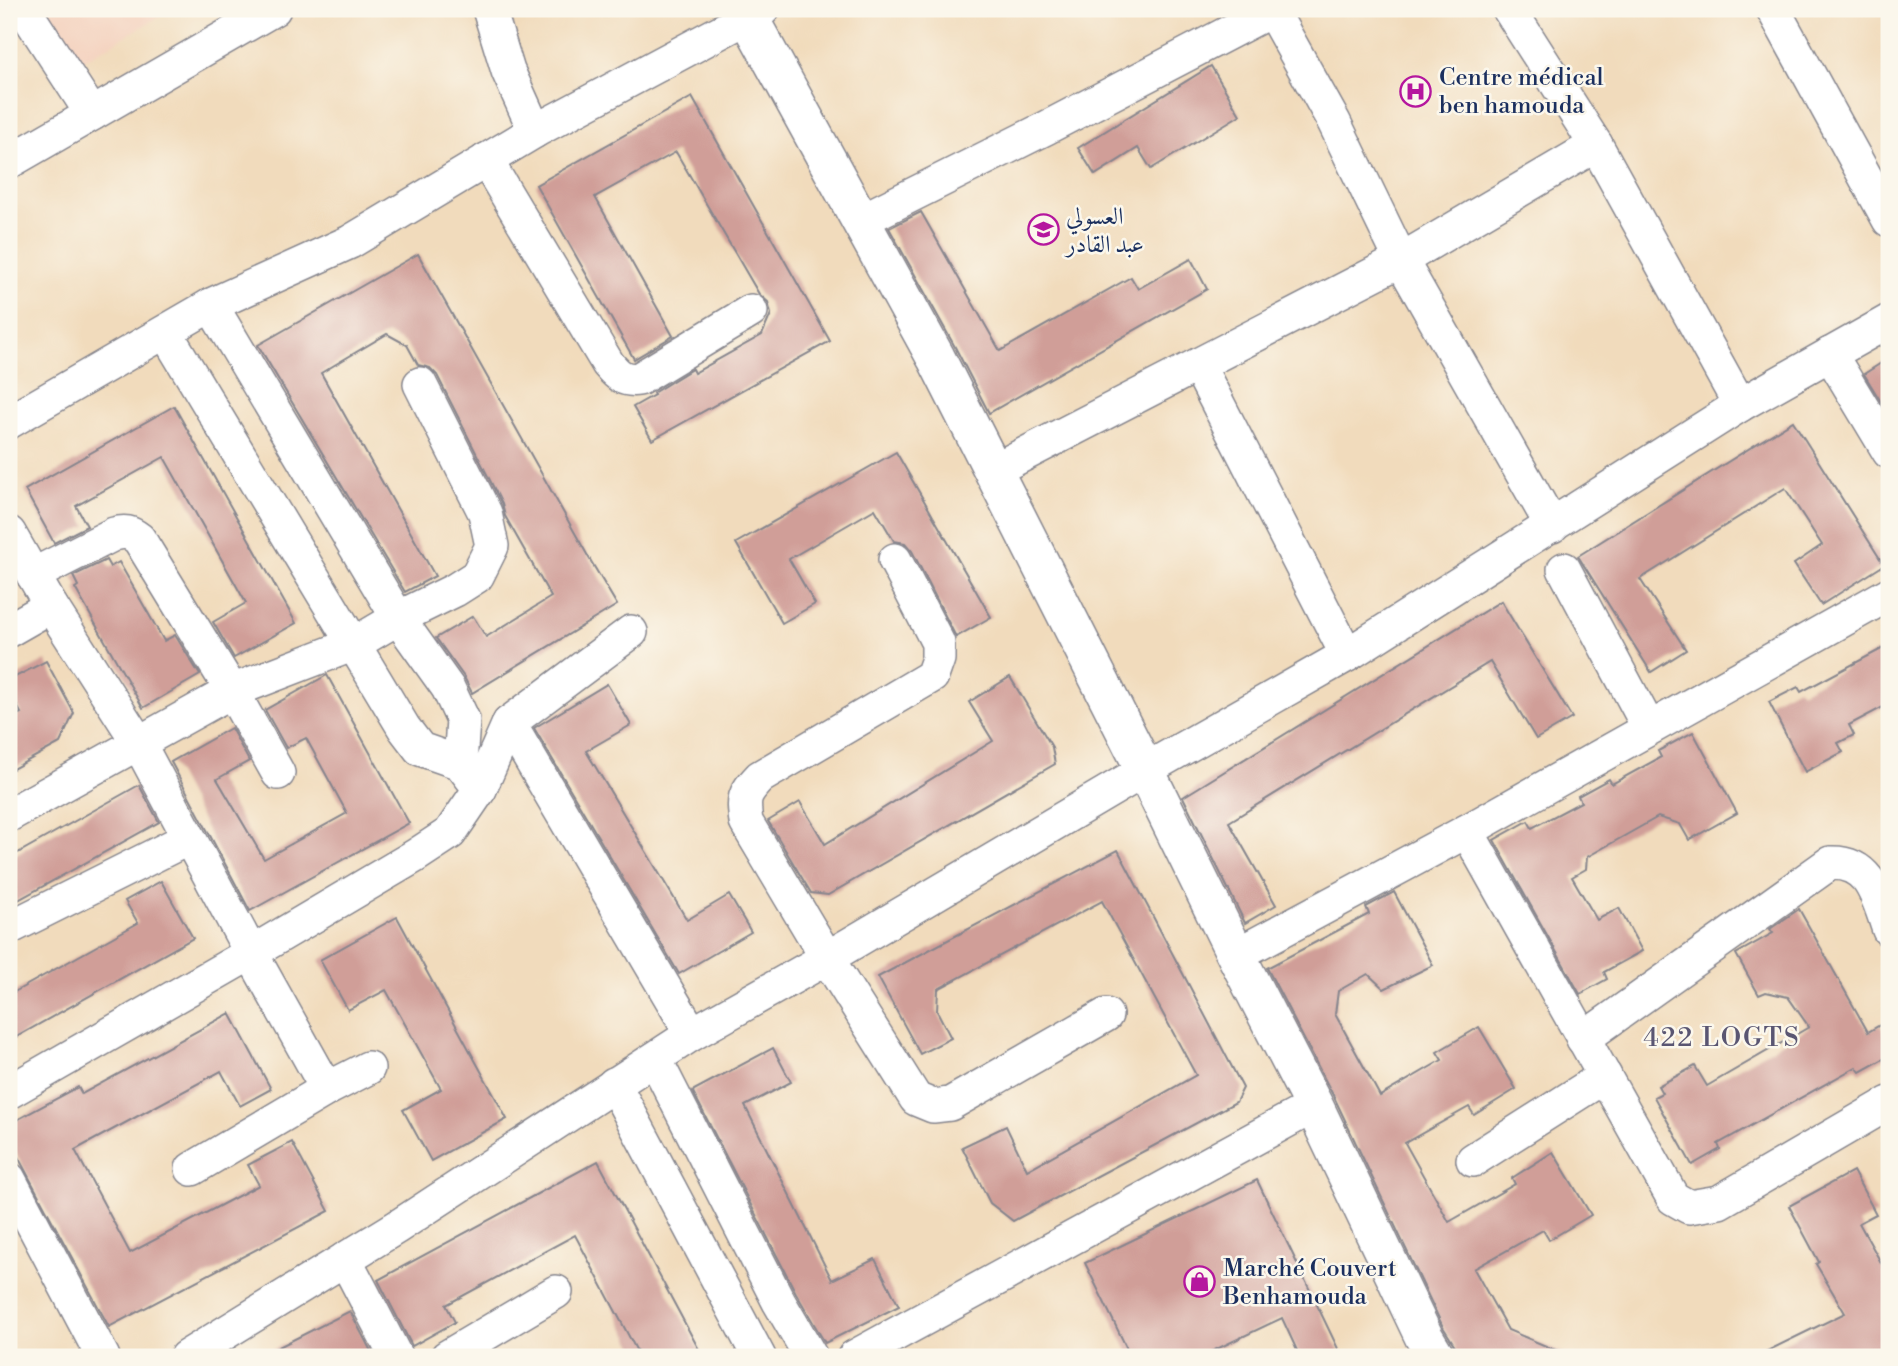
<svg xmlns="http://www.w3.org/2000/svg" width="1898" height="1366" font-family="'Libre Bodoni',Amiri,serif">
<rect width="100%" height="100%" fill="#fbf7ec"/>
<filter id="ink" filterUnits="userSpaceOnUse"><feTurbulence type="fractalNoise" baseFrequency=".0143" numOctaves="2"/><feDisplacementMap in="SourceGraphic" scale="14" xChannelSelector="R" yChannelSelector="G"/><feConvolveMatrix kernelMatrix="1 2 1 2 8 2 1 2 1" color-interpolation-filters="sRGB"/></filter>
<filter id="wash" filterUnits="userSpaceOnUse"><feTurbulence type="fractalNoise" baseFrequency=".00686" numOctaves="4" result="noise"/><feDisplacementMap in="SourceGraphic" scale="28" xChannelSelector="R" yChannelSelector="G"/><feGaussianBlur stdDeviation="1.57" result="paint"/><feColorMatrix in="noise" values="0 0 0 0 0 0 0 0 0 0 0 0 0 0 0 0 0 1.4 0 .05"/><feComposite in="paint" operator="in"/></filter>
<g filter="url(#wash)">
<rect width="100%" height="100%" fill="#f1dbbc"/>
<polygon fill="#f4d3c0" points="46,9 173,9 82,61"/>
<g id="blocks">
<g fill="#d09e98">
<polygon points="1211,66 1240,115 1151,169 1138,148 1095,175 1078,148"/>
<polygon points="692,97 830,341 652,440 633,407 654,395 653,393 692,369 694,373 762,335 771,314 768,302 759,294 676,152 595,197 673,336 634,359 536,185"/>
<polygon points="921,212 1000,351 1131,277 1138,289 1191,259 1207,289 989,413 955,347 889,228"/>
<polygon points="418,254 589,558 617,605 472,693 464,677 436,638 473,616 486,637 551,597 505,516 502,504 437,375 430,368 418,365 407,345 387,334 321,373 435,576 405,592 258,345"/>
<polygon points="1889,358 1889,415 1864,374"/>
<polygon points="174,406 296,623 234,658 213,622 246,603 164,457 76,506 87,526 54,543 25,490"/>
<polygon points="1793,421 1884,565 1821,605 1794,564 1822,545 1785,488 1640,579 1686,650 1651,672 1578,556"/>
<polygon points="896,452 991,617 956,637 912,551 905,543 894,541 875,509 789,559 815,604 782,623 736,543"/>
<polygon points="106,560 110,567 119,562 164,641 175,635 200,675 143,708 75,588 78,586 73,576"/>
<polygon points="1501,601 1572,718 1536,739 1490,662 1229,822 1276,905 1245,923 1183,797"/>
<polygon points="1889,645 1889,704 1849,725 1854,735 1838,743 1843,752 1805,772 1769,702 1798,687 1801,692"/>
<polygon points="46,661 74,713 60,743 9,771 9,719 21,713 9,690 9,680"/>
<polygon points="327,675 409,823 250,911 171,762 231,728 249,761 217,779 264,859 347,813 306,738 286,748 265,710"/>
<polygon points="1010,677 1052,747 1055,764 828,895 811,893 768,821 800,802 825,844 993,741 969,702"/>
<polygon points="607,684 631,725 586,751 687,920 729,895 751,932 679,974 534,728"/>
<polygon points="1693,732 1737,813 1689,840 1680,824 1658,817 1587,857 1586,869 1572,877 1597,920 1619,908 1642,951 1604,972 1607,979 1580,994 1494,840 1528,821 1532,828 1581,802 1578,796 1609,779 1612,784 1661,757 1658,751"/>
<polygon points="139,785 159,822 9,905 9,858"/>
<polygon points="1118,850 1243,1088 1236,1102 1013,1221 990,1203 962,1147 1006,1126 1027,1170 1196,1075 1102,901 938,989 937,1011 951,1038 920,1054 878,977"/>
<polygon points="161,881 193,938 9,1041 9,995 138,923 125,901"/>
<polygon points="1394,892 1433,965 1384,989 1368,974 1338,991 1335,1014 1380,1096 1442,1060 1437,1052 1479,1027 1516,1089 1474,1115 1469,1107 1405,1143 1449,1222 1515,1184 1512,1178 1553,1152 1591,1215 1549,1240 1543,1230 1474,1269 1508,1330 1572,1357 1458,1357 1455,1346 1443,1327 1334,1097 1267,968 1369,914 1366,907"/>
<polygon points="1799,909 1868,1032 1880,1025 1889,1042 1889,1056 1860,1072 1856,1067 1718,1144 1720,1149 1692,1165 1654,1097 1662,1093 1658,1086 1695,1066 1707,1086 1809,1027 1788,997 1766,992 1759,995 1736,954 1773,933 1770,929"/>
<polygon points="397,917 507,1119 431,1161 403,1110 441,1089 386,990 348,1010 320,960"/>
<polygon points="230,1013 271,1089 240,1106 221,1071 75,1150 130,1253 259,1185 248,1165 292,1142 329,1211 109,1327 9,1140 9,1124 78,1087 82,1094"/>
<polygon points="773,1048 791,1082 745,1106 832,1280 875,1259 899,1306 825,1343 796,1293 693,1092 694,1090"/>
<polygon points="598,1161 703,1357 640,1357 575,1235 446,1305 455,1322 412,1346 378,1280"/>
<polygon points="1853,1171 1876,1214 1859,1223 1889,1277 1889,1351 1876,1357 1755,1357 1845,1313 1816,1264 1819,1262 1789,1206"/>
<polygon points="1257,1180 1342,1357 1300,1357 1282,1318 1200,1357 1131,1357 1085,1263"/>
<polygon points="350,1311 374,1357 259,1357"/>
</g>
</g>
</g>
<g filter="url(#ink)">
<use href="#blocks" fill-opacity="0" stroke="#86858d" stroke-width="2"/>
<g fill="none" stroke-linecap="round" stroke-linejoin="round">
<defs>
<g id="minor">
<polyline points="24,9 92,114"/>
<polyline points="489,9 508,71 535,131"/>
<polyline points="1271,9 1334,122 1401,260 1552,526"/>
<polyline points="1509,9 1596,145 1740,405"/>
<polyline points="1773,9 1889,220"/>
<path d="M 486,160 L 608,364 C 618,376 624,381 639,379 L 751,311"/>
<polyline points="9,162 274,9"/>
<polyline points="860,221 1046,128 1274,9"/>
<polyline points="211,305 398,618 448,688 463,720 460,763"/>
<polyline points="1830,354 1889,452"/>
<polyline points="1198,365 1347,655"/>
<polyline points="9,422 211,305 350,242 535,131 763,9"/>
<polyline points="992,471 1401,260 1596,145"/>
<polyline points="9,533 51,606 138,742 251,953 327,1089"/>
<path d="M 895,560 L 938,643 L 938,659 L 932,676 L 760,777 C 743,795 743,798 746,822 L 827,958 L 916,1099 L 933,1106 L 950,1104 L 1106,1015"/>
<polyline points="1564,569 1649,728"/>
<path d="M 33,575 L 114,534 C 125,531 130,532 139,539 L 232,691 L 278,773"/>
<polyline points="9,630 51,606"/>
<polyline points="509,723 692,1034"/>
<polyline points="480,789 509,723 631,632"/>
<polyline points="9,815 232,691 354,644 398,618 455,590 477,576 492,546 485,513 420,384"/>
<polyline points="1467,831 1673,1198 1689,1207 1719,1202 1889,1103"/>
<polyline points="9,928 189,838"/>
<polyline points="1236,955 1467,831 1889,594"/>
<path d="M 1583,1039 L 1830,863 C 1871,861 1878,899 1889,930"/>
<polyline points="655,1059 779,1302 811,1357"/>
<polyline points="614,1084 759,1357"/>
<polyline points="9,1092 251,953 415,856 450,833 480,789 460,763 420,749 404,728 166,333"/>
<polyline points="1473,1160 1605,1076"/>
<polyline points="192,1169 327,1089 368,1068"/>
<polyline points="9,1179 103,1357"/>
<polyline points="345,1259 396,1357"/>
<polyline points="186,1357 397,1227 692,1034 827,958 1145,770 1347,655 1740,405 1889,321"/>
<polyline points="447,1357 556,1292"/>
<polyline points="854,1357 1314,1106"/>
</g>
<polyline id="tertiary" points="744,9 936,358 1145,770 1236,955 1314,1106 1424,1337 1436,1357"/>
</defs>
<use href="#minor" stroke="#86858d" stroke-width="36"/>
<use href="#tertiary" stroke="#86858d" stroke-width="41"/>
<use href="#minor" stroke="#fff" stroke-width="33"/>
<use href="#tertiary" stroke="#fff" stroke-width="38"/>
</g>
</g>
<defs>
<symbol id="hospital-ring" viewBox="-11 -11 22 22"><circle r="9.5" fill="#fbf7ec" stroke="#b5179e" stroke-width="1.5"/><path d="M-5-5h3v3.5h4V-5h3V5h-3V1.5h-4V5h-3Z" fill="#b5179e"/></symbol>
<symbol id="school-ring" viewBox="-11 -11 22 22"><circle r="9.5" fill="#fbf7ec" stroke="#b5179e" stroke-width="1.5"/><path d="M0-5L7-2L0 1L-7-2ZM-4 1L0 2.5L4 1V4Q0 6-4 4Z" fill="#b5179e"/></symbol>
<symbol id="shop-ring" viewBox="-11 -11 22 22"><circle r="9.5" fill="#fbf7ec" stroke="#b5179e" stroke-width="1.5"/><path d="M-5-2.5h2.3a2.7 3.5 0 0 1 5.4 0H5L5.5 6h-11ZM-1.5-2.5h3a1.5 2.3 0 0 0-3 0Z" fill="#b5179e"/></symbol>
</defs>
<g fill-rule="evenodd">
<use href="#hospital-ring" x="1398" y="74" width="35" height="35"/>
<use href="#school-ring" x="1026" y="212" width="35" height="35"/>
<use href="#shop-ring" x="1182" y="1264" width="35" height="35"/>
</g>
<g text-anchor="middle" stroke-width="5" stroke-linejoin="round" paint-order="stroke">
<g font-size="24" fill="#1b2f5e" stroke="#fbf7ec" text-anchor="start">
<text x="1439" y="85">Centre médical<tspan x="1439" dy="28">ben hamouda</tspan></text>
<text x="1066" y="224">العسولي<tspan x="1066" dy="28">عبد القادر</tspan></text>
<text x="1223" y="1276">Marché Couvert<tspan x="1223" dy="28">Benhamouda</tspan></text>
</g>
<g font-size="26" letter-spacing="2" fill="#5a5672" stroke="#fbf7ec">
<text x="1722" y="1046">422 LOGTS</text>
</g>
</g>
<rect width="1898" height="1366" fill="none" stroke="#fbf7ec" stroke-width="35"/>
</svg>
